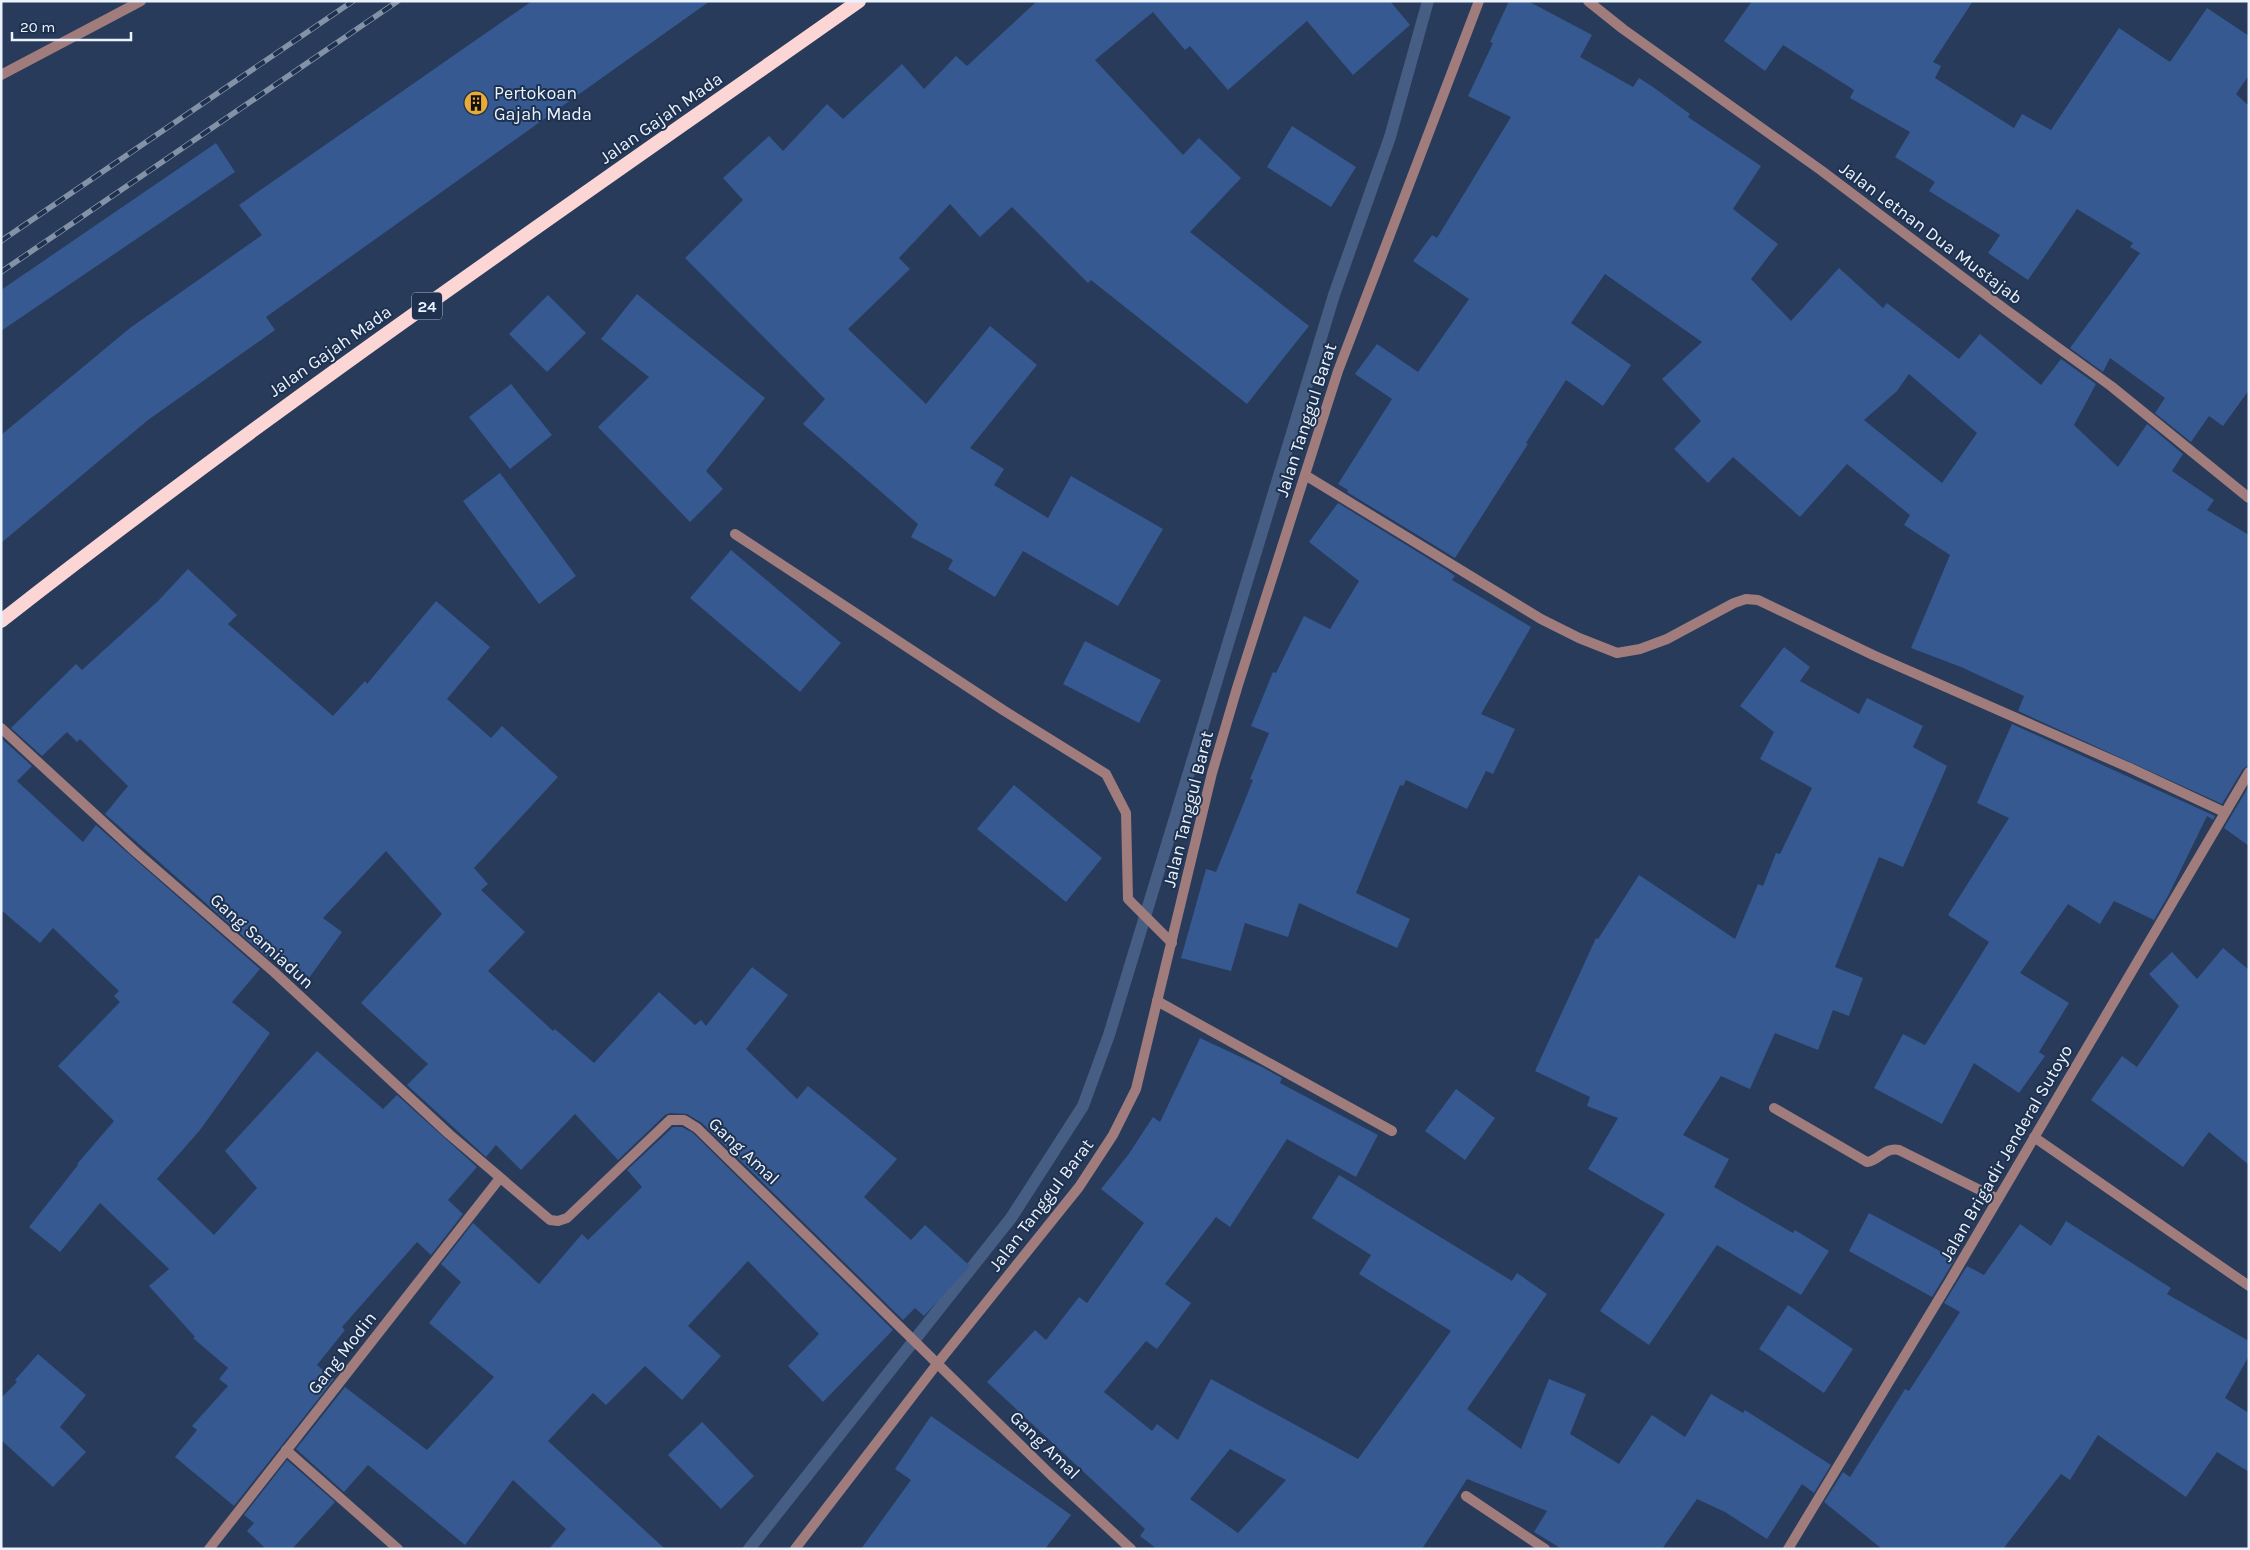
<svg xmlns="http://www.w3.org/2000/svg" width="2250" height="1550" font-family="Karla,sans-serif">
<rect width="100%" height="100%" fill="#283b5a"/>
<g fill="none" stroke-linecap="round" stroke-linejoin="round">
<polyline stroke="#465e84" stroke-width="12" points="749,1549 1011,1218 1083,1106 1109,1035 1334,295 1390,137 1428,1"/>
</g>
<g fill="#355990" fill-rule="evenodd">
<polygon points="532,1 710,1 266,317 275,330 148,420 1,543 1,435 130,328 262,235 239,205"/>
<polygon points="1037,1 1390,1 1410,25 1353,75 1307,21 1228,90 1190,46 1185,50 1153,12 1095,60 1183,155 1199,138 1241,178 1190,232 1309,326 1247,404 1091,280 1088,283 1012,207 980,237 950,204 899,258 910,269 848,329 926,404 990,326 1037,365 970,448 1004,469 994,485 1048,518 1071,476 1163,529 1118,606 1023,551 995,597 948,569 953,560 911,537 918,524 803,424 825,399 685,258 743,200 723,178 769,136 783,151 827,104 843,119 902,64 924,89 956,56 967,66"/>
<path d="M 1509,1 L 1528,1 L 1592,35 L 1580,57 L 1633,87 L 1639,78 L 1653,87 L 1690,114 L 1688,117 L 1761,166 L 1733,209 L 1778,244 L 1751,279 L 1791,321 L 1839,268 L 1883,308 L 1887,303 L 1959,359 L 1980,334 L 2041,385 L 2061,359 L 2096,384 L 2074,425 L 2118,467 L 2147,424 L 2183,454 L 2172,471 L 2214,500 L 2207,510 L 2249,535 L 2249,765 L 2243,769 L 2222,804 L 2018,711 L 2024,696 L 1961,667 L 1911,648 L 1950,555 L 1904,525 L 1910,515 L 1847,464 L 1800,517 L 1733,457 L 1708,483 L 1674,449 L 1701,421 L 1662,379 L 1702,342 L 1605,274 L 1571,323 L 1631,365 L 1603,406 L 1566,380 L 1526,443 L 1528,444 L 1455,558 L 1347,492 L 1348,490 L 1338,484 L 1392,399 L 1355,374 L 1377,344 L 1418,372 L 1469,299 L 1413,261 L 1432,235 L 1437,238 L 1511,117 L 1468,96 L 1493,43 L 1490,42 ZM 1909,374 L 1977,433 L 1942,483 L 1864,420 L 1897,391 Z"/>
<polygon points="1752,1 1973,1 1933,62 1941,66 1935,78 2014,128 2022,114 2051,130 2119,28 2170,62 2207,8 2249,36 2249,75 2236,94 2249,106 2249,390 2223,426 2209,416 2191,442 2155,413 2165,398 2110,358 2103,372 2070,348 2140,253 2130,247 2133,243 2077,209 2028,280 1988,253 2000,235 1929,191 1935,182 1895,157 1910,132 1850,98 1854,90 1783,45 1765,71 1724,41"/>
<polygon points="1292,126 1356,167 1331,207 1267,167"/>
<polygon points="216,143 235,172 1,331 1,290"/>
<polygon points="637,294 765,398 706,471 723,489 690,522 598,427 649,377 601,339"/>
<polygon points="548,295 586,333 547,372 509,334"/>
<polygon points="511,384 552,435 510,469 469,417"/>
<polygon points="500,473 576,576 539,604 463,501"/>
<polygon points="1338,503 1447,570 1455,576 1452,580 1531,627 1481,714 1515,729 1493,774 1486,771 1467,809 1406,780 1403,786 1400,785 1356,893 1410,919 1397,948 1299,903 1288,937 1245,923 1231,971 1181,958 1206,869 1216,872 1253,780 1250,779 1269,733 1251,726 1273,672 1276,673 1304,616 1330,629 1359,581 1309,542"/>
<polygon points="731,550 841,643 800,692 690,598"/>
<polygon points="188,569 237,615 228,624 333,716 365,681 367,684 436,601 490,647 447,699 491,738 502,726 558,777 474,868 488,884 481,890 525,932 488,971 553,1031 555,1029 594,1063 659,992 695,1025 701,1020 706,1026 752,967 788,995 746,1049 797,1099 808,1086 897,1159 864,1197 911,1240 925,1225 970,1266 924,1316 915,1308 903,1320 702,1123 687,1114 670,1113 665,1115 618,1160 575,1114 521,1170 496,1145 486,1157 407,1085 428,1064 361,1003 442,914 386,851 323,918 342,932 309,978 275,953 269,959 105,814 128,786 80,739 77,742 67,732 42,756 11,728 76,664 82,670 158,601"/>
<polygon points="1085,641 1161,680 1139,723 1063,684"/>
<polygon points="1784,647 1810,667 1800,681 1859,714 1867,698 1923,726 1913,747 1947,766 1903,867 1879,857 1835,967 1863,978 1849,1016 1833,1010 1818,1050 1775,1033 1750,1089 1721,1076 1683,1135 1729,1159 1714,1187 1793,1233 1795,1230 1829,1251 1801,1295 1717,1245 1649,1345 1600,1311 1665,1214 1588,1169 1618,1118 1587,1106 1590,1097 1535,1071 1596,938 1598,939 1639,875 1735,939 1758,884 1763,886 1776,853 1780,854 1812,788 1760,759 1774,732 1740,706"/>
<polygon points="2012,724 2215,816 2213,820 2207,816 2168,896 2154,920 2114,901 2100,924 2068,904 2020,973 2069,1003 2039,1052 2045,1056 2019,1093 1974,1063 1942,1124 1874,1088 1903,1034 1925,1045 1989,942 1948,915 2009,818 1977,803"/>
<polygon points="1,738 32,766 17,781 83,842 96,825 260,969 232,1002 270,1033 200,1130 157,1179 214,1235 257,1188 225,1151 317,1051 383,1109 397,1095 477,1167 448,1200 463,1214 431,1255 417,1242 342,1327 345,1330 317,1365 334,1379 234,1506 175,1457 197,1430 192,1426 228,1386 219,1379 228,1368 193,1338 195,1337 149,1286 169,1269 100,1203 60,1252 29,1227 78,1165 77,1164 114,1121 58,1066 120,1002 114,996 119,991 53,928 40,943 1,910"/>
<polygon points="1014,785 1102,858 1066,902 977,829"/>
<polygon points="2249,786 2249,846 2224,828"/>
<polygon points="2223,948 2249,970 2249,1165 2209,1132 2183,1167 2091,1100 2122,1056 2137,1067 2179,1006 2149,974 2172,952 2197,979"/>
<path d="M 1200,1038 L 1260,1066 L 1282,1078 L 1280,1083 L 1378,1135 L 1356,1177 L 1287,1139 L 1230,1227 L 1216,1217 L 1165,1284 L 1191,1303 L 1157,1349 L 1146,1341 L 1104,1392 L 1152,1431 L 1157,1424 L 1178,1440 L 1211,1379 L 1358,1459 L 1451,1331 L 1359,1274 L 1371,1255 L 1312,1218 L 1339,1175 L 1512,1281 L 1517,1273 L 1547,1294 L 1467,1409 L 1521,1449 L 1549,1379 L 1586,1394 L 1570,1434 L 1619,1464 L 1652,1415 L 1685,1437 L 1711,1394 L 1743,1413 L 1745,1410 L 1831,1465 L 1814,1493 L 1802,1484 L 1767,1539 L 1725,1512 L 1697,1499 L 1662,1549 L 1562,1549 L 1534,1532 L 1547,1511 L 1467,1479 L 1422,1549 L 1157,1549 L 1140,1536 L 1145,1529 L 987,1382 L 1035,1330 L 1046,1340 L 1079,1297 L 1087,1303 L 1144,1223 L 1101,1189 L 1128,1155 L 1153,1117 L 1160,1122 ZM 1230,1449 L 1286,1480 L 1238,1533 L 1190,1499 Z"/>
<polygon points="1456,1089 1495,1118 1465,1160 1425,1131"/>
<polygon points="673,1127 682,1127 693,1133 893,1330 823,1402 788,1366 819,1334 748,1261 688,1326 721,1356 682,1400 645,1366 606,1405 593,1393 548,1441 665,1549 549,1549 566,1529 513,1480 465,1545 368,1465 344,1492 296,1449 345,1387 427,1450 494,1377 429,1323 461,1282 441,1264 473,1223 539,1284 582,1234 588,1240 642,1187 627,1170"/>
<polygon points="1869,1213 1955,1259 1932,1297 1849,1251"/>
<polygon points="2066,1221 2171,1288 2167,1294 2249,1341 2249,1356 2225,1398 2249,1413 2249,1472 2217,1452 2186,1497 2098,1435 2070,1480 2061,1474 2003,1549 1882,1549 1824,1502 1843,1472 1850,1477 1905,1389 1909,1391 1960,1312 1944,1303 1967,1266 1984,1275 2020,1224 2051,1246"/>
<polygon points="1788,1305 1853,1349 1824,1393 1759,1349"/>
<polygon points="38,1354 86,1395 60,1427 86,1452 53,1487 1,1440 1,1398 17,1382 15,1380"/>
<polygon points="931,1416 1071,1515 1045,1549 861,1549 911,1480 895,1469"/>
<polygon points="702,1422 754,1476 721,1509 668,1455"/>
<polygon points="287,1460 335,1502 292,1549 266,1549 247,1531 254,1523 244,1515"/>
</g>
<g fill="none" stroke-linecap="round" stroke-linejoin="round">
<g stroke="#a07c7c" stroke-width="10">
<polyline points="1588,1 1623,29 1822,171 2006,310 2111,386 2249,498"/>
<polyline points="1,75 141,1"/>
<polyline points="1305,475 1541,619 1579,638 1617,653 1640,649 1667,639 1734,603 1746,599 1758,600 1873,655 2130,768 2224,812"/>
<polyline points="735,534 1003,710 1106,774 1126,813 1128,899 1172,943"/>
<polyline points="1,728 137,853 274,972 449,1134 550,1220 558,1221 567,1218 670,1120 684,1120 697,1128 1051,1475 1131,1549"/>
<polyline points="1157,1001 1392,1131"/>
<path d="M 1774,1108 L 1867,1162 C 1880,1160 1884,1147 1899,1150 L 1998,1199"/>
<polyline points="2034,1137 2249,1286"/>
<polyline points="286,1450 398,1549"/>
<polyline points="1466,1496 1545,1549"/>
<polyline points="209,1549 500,1178"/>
</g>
<g stroke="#a07c7c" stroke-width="10">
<polyline points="795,1549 937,1364 1079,1187 1113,1135 1136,1089 1212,773 1237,688 1338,371 1479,1"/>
<polyline points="1788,1549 1951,1279 2249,772"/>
</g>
<path stroke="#fcd6d5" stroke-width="14" d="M 1,621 C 279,403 571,204 859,1"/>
<defs>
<g id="rail">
<polyline points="1,241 353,1"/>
<polyline points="1,272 398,1"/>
</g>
</defs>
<use href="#rail" stroke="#8492a7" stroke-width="5.5"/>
<use href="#rail" stroke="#1e314f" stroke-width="4" stroke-dasharray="11" stroke-linecap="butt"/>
</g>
<defs>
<symbol id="building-disc" viewBox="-11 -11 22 22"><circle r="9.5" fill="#e9ab38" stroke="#1e314f"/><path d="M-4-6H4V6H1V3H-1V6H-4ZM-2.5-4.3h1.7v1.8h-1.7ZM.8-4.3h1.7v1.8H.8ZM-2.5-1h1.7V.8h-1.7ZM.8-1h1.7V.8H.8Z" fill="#111"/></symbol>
</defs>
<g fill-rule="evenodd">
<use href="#building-disc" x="462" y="89" width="28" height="28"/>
</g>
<g text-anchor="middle" stroke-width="4" stroke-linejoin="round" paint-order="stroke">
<rect fill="#1e314f" stroke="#aeb9ca" stroke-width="1" x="412" y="292.5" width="30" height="27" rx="4"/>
<g font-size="16" font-weight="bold" fill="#ebf3fe">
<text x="427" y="312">24</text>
</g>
<g font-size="18" fill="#ebf3fe" stroke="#1e314f" text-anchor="start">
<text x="494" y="99">Pertokoan<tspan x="494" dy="21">Gajah Mada</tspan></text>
</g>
<g font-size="18" fill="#ebf3fe" stroke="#1e314f">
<text transform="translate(661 118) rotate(-35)" y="6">Jalan Gajah Mada</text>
<text transform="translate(1931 233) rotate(37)" y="6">Jalan Letnan Dua Mustajab</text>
<text transform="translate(330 351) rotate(-35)" y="6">Jalan Gajah Mada</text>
<text transform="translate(1306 420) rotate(-72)" y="6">Jalan Tanggul Barat</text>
<text transform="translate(1188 809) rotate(-76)" y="6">Jalan Tanggul Barat</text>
<text transform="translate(262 941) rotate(42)" y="6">Gang Samiadun</text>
<text transform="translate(744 1151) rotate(43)" y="6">Gang Amal</text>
<text transform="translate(2006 1153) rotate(-60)" y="6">Jalan Brigadir Jenderal Sutoyo</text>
<text transform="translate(1041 1205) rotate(-53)" y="6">Jalan Tanggul Barat</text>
<text transform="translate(342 1353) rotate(-52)" y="6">Gang Modin</text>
<text transform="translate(1045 1445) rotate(44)" y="6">Gang Amal</text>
</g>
</g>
<rect width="2250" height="1550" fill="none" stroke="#ebf3fe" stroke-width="5"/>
<path d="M12 32v8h119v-8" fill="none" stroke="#ebf3fe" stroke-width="2.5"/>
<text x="20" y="32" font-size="15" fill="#ebf3fe" stroke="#1e314f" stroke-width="4" paint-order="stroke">20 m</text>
</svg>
